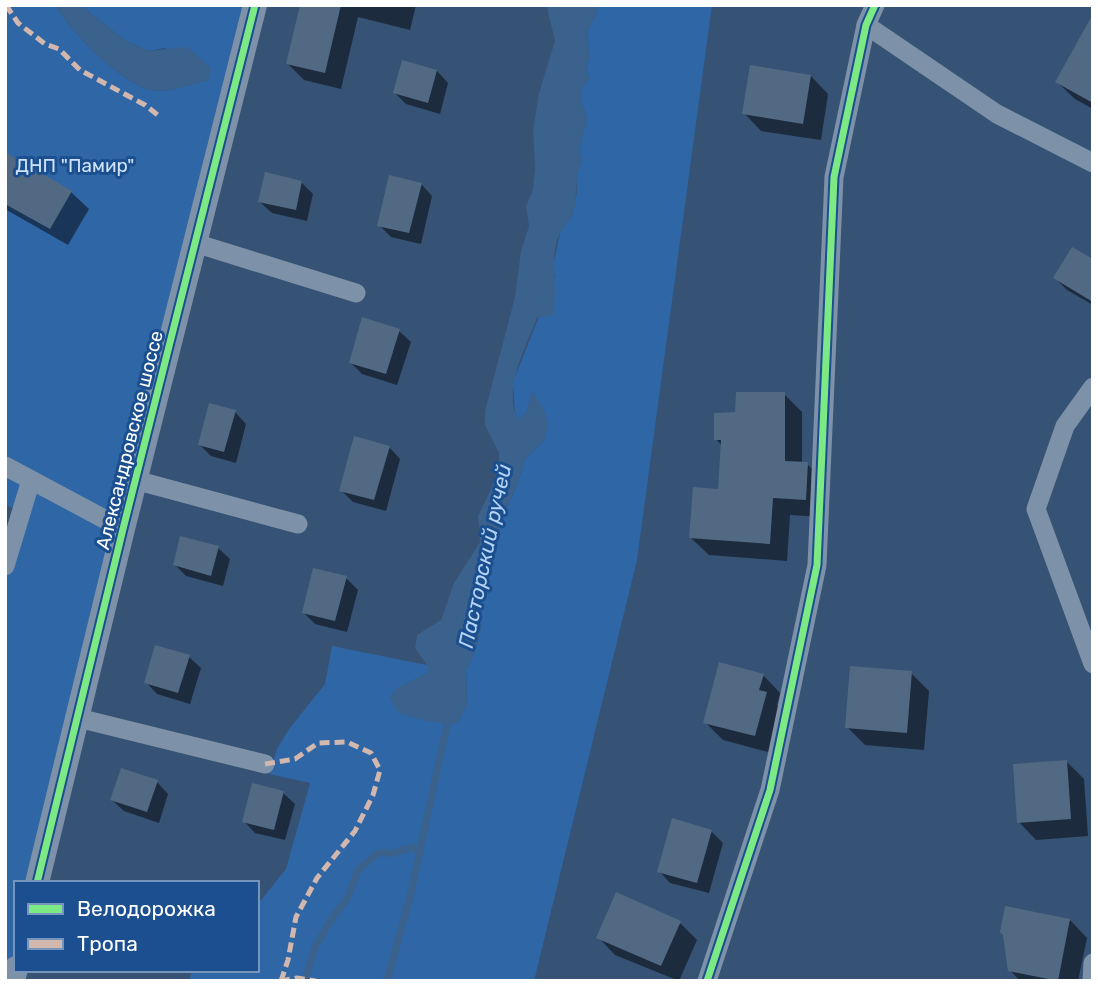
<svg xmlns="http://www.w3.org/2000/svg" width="1098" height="986" font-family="Rubik,sans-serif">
<rect width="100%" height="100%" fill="#365274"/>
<g fill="#2f66a5">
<path d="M 5,5 L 56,5 C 70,32 128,91 159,91 C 175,90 192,84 208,80 L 165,48 L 149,51 L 127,42 L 80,5 L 255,5 L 37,883 L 16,883 L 16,969 L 5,981 L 5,535 L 21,513 L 5,504 Z"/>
<polygon points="597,5 712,5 637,560 534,981 189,981 192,970 257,970 257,905 286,869 310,783 269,774 277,749 289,729 325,684 332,646 427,665 427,673 396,689 390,699 467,705 466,670 473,656 480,634 481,602 500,524 517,485 525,459 545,439 532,391 527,412 518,420 515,413 513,382 555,276 552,270 561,229 573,214 577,191 577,170 582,162 579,150 587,118 581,101 581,89 589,79 586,70 589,56 587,32 597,12"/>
</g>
<g fill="#3b618d">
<path d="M 56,5 L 80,5 L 127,42 L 149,51 L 187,47 L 211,68 L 208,80 C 193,84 175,90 159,91 C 128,91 70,32 56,5 Z"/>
<path d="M 548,5 L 597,5 L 597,12 L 587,32 L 589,56 L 586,70 L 589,79 L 581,89 L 581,101 L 587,118 L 579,150 L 582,162 C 574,176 578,195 574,210 C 571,221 560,228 556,244 C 551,268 558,290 553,315 L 537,318 C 526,346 502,391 518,419 L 527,412 L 532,390 L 544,410 L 548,423 L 545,439 L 525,459 L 517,485 L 500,524 L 481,602 L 480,634 L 473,656 L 466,670 L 467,705 L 458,723 C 437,725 418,719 399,713 L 390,699 L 396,688 L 427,673 L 427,665 L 415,648 L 417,635 L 441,620 L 454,583 L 480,542 L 478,516 L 491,489 L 499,465 L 499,453 L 485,425 L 485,411 L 515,297 L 521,251 L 529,226 L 526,206 L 533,190 L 535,168 L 533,130 L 539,93 L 555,41 L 548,12 Z"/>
</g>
<g fill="#0007">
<polygon points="303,5 416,5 410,30 358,17 341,89 304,80 288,64"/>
<polygon points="1093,43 1093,109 1075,99 1057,82"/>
<polygon points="437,71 448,83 440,114 406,104 395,93"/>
<polygon points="811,76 828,94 821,140 761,131 744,113"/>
<polygon points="5,154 71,192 89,209 68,245 5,209"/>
<polygon points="301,182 313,194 307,221 272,213 260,202"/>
<polygon points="421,184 432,196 421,244 391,237 379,225"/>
<polygon points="1093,261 1093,305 1067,290 1055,278"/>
<polygon points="399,331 411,342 397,385 362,374 351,363"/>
<polygon points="784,394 802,412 802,464 807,464 825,481 822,517 790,515 787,561 709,555 691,538 719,491 722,446 716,439 737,414"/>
<polygon points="235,412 246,424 236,463 211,456 200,445"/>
<polygon points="389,447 400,459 386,511 353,502 341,490"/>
<polygon points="218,548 230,559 223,586 186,576 175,565"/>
<polygon points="346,578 358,590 347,632 315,624 303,612"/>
<polygon points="189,657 201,668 190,704 157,694 146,682"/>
<polygon points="911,673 929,691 924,750 865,745 847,727"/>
<polygon points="763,675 780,693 777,705 783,711 772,753 723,740 705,722"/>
<polygon points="1066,761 1084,779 1088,836 1036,840 1019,822"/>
<polygon points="157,782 168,794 159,823 124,811 112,800"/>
<polygon points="283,793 295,804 285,840 255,833 244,821"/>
<polygon points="711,831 723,843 709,893 670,883 659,871"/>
<polygon points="1070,920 1087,938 1078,981 1020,981 1010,970"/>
<polygon points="680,923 697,940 679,981 615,955 598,937"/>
</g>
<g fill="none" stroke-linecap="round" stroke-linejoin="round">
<g stroke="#3b618d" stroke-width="7">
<polyline points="305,981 315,947 332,918 347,899 358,870 378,853 394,853 412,847 420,852"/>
<polyline points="387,981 410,897 449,715"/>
</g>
</g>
<g fill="#526984">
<polygon points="300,5 341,5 325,73 286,64"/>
<polygon points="1093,14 1093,103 1055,82"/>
<polygon points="402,60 437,70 428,103 393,93"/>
<polygon points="750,65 811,75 803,124 742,114"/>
<polygon points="5,152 72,191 50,229 5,204"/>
<polygon points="265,172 302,181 296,210 258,202"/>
<polygon points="389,175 422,183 409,233 377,226"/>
<polygon points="1072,247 1093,259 1093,302 1053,278"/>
<polygon points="362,317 400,329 386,374 349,363"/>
<polygon points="736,392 785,392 785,461 808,462 806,500 773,498 770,544 689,538 693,487 718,489 721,440 714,440 714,413 735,412"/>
<polygon points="209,403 236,410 224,452 198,445"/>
<polygon points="354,436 390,446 374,500 339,491"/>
<polygon points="180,536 219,546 211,576 173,565"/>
<polygon points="313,568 347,576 335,621 302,613"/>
<polygon points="155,645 190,655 178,693 144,683"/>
<polygon points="719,662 764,674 759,690 767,692 755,736 703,723"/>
<polygon points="850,666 912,671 907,733 845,728"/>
<polygon points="1067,760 1071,819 1017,823 1013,764"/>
<polygon points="121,768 158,780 147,812 110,800"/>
<polygon points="252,783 284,791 274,830 242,822"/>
<polygon points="672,818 712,830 697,883 657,872"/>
<polygon points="616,892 681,921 661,966 596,938"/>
<polygon points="1005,906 1070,919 1058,981 1008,971 1003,935 1000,932"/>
</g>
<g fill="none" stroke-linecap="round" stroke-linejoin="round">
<g stroke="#7d92a8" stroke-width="19">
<polyline points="866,25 997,114 1093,163"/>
<polyline points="195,243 356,293"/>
<polyline points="1093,387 1065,426 1036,509 1093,664"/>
<polyline points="5,466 123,529"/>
<polyline points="135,480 298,524"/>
<polyline points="5,566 31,480"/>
<polyline points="78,718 265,764"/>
<polyline points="707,981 770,790 817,565 834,177 866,25 875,5"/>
<polyline points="1092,981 1093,963"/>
</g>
<g stroke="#7d92a8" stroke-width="24">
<polyline points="37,883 123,529 255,5"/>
<polyline points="13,981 16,968"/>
</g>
<g stroke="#d1b7ad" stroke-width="5" stroke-dasharray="10 5" stroke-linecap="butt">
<polyline points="6,5 18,23 45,44 59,49 80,70 145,105 159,116"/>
<polyline points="265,764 295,759 318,743 347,742 371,753 380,770 373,795 355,831 317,878 296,917 288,960 281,981"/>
<polyline points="280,981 297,978 316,981"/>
</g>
<defs>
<g id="cycleway">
<polyline points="37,883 123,529 255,5"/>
<polyline points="707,981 770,790 817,565 834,177 866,25 875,5"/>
</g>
</defs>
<use href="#cycleway" stroke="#1b4f8f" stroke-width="11"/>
<use href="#cycleway" stroke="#7ce984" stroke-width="7"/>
</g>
<g text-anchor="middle" stroke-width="6" stroke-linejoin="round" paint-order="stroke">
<g font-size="19" fill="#cfe3fa" stroke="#1b4f8f">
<text x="75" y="172">ДНП "Памир"</text>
</g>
<g font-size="19" fill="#fff" stroke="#1b4f8f">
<text transform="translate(129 440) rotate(-76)" y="7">Александровское шоссе</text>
</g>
<g font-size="21" font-style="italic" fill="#b5d3f5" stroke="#1b4f8f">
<text transform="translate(485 556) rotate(-78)" y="7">Пасторский ручей</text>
</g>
</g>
<rect width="1098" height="986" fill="none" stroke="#ffffff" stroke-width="14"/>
<rect x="14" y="881" width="245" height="91" fill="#1b4f8f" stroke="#7695bc" stroke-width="2"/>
<rect x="28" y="904" width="35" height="10" fill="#7ce984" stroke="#7695bc" stroke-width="2"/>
<text x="77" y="916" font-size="21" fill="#ffffff">Велодорожка</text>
<rect x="28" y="939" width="35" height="10" fill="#d1b7ad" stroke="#7695bc" stroke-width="2"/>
<text x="77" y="951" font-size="21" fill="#ffffff">Тропа</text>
</svg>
